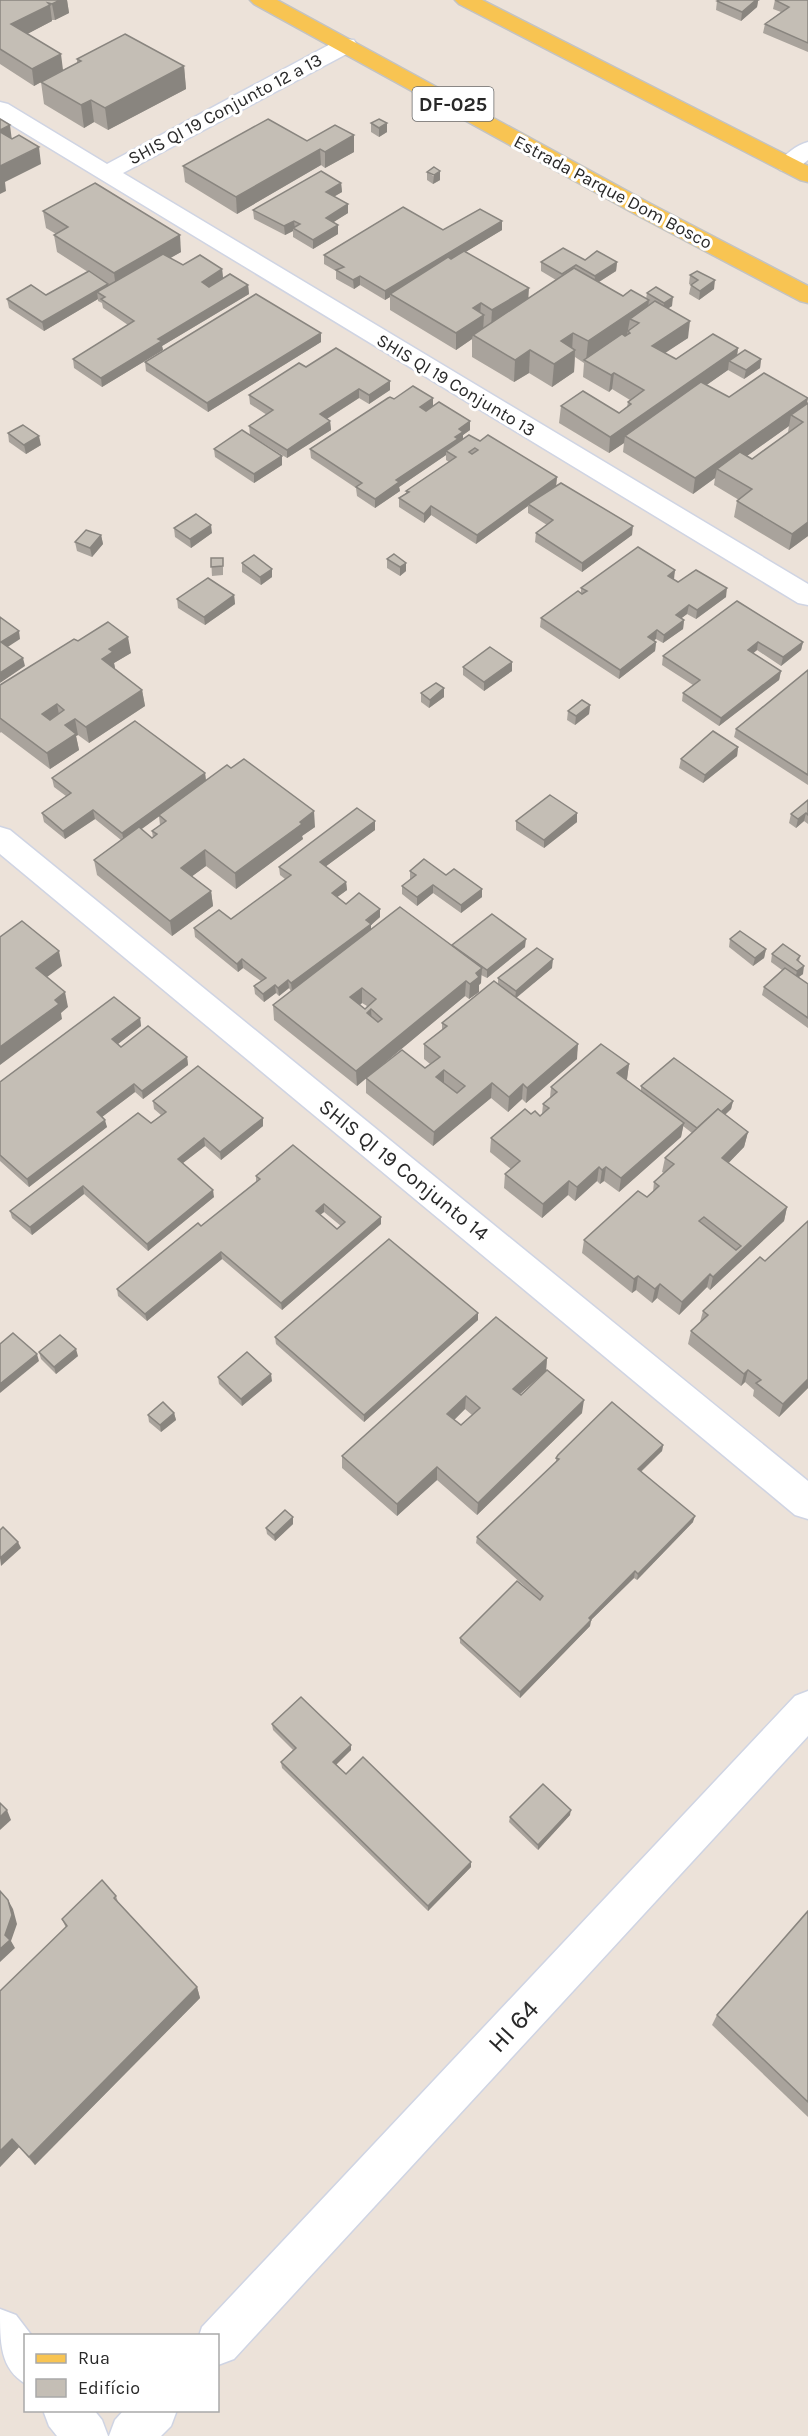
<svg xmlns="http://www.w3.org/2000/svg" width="808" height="2436" font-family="Karla,sans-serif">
<rect width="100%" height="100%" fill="#ece2d9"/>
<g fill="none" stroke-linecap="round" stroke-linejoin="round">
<defs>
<g id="street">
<polygon points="346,39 354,40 357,45 354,50 123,173 808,584 808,605 798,603 0,118 0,102 8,104 107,164 338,40"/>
<path d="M 808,142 L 808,160 C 798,168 793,173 780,170 L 777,165 C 784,155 796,145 808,142 Z"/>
<polygon points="0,827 10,830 808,1481 808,1519 795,1515 0,854"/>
<polygon points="808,1691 808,1736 234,2359 218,2365 218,2336 199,2336 202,2327 795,1696"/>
<path d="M 0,2309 L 16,2315 L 32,2336 L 26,2336 L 26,2384 C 0,2369 0,2343 0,2309 Z"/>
<polygon points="43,2410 94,2410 102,2420 108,2436 57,2436 49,2426"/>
<polygon points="124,2410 177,2410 171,2426 161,2436 109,2436 115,2420"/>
</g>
<g id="primary">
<polygon points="250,0 277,0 651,204 808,286 808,303 800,301 635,214 254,4"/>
<polygon points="455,0 482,0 808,166 808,182 800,180 459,4"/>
</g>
</defs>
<use href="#street" stroke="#cfd4e3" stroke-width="3"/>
<use href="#primary" stroke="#c3c3c3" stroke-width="3"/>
<use href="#street" fill="#fff" fill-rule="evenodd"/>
<use href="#primary" fill="#f8c452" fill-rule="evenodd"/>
</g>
<g fill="#a9a39c" fill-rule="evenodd">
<polygon points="0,0 67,0 69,13 55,20 52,20 52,21 27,34 63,70 77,63 77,59 184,66 186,89 108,130 94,122 84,128 44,104 41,82 34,86 0,64"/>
<polygon points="775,0 808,0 808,52 763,33 765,24 781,12 773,9"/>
<polygon points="717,1 758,1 757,7 741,21 716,10"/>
<polygon points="371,123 387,132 379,137 371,132"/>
<polygon points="354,135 354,152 325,168 321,165 237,214 185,182 183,166 307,141"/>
<polygon points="427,172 440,180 433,184 427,180"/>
<polygon points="341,183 342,192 334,196 348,213 333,222 338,225 338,234 313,249 293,237 293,231 285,235 254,219 253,210"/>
<polygon points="43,211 181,252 170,258 183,265 222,269 223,278 248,285 249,294 162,346 163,350 102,387 74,368 73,359 128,325 103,308 102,303 98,301 98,299 44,331 9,308 7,299 46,295 88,272 57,252 54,235 56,234 46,228"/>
<path d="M 443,230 L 502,230 L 465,252 L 528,298 L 556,280 L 541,271 L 541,262 L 585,260 L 617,262 L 616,271 L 599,282 L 623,296 L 646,299 L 647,293 L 672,306 L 668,308 L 688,338 L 664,353 L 676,359 L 738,348 L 737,355 L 761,359 L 760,368 L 744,379 L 728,370 L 706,385 L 729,397 L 808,403 L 808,536 L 789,550 L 734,517 L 737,501 L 739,500 L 714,485 L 715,478 L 693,494 L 623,452 L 624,443 L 609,453 L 559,423 L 561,406 L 619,413 L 627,407 L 628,402 L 630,400 L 612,389 L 609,392 L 583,377 L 584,363 L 575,357 L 574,372 L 552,387 L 529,373 L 514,382 L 472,357 L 472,339 L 456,350 L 390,310 L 390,297 L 385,300 L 360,285 L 354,289 L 336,279 L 336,271 L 324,264 L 324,255 ZM 789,426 L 788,432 L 789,432 L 752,459 L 747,456 Z"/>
<polygon points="690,275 714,289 699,300 689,294 691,285 689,284"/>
<polygon points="321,342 208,412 146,371 145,362"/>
<polygon points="306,367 390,381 390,390 369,404 359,398 327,419 330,421 331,430 287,458 250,435 249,426 267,415 250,404 249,395"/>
<polygon points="394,399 433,406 470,421 470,430 463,435 463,439 480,441 557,477 556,486 632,535 582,572 535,542 536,533 547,525 528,513 528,506 476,544 431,515 424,523 399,507 399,498 406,493 406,491 449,462 446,460 446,455 399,487 400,491 375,508 357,496 356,488 311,458 310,449"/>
<polygon points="8,433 41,445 26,454 9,442"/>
<polygon points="214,449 282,465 254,483 215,457"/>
<polygon points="174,528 212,533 191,548 175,537"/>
<polygon points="101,535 103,544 92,557 77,551 75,542"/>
<polygon points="211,558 223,567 223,575 212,576"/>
<polygon points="387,559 406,571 400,576 387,568"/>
<polygon points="242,563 272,577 261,585 242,572"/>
<polygon points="675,570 673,579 678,582 726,597 696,619 687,614 681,618 684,620 683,629 663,643 656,639 654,640 656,642 655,651 619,679 540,627 541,618 581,593 581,588"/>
<polygon points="234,595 235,604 205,625 178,608 177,599"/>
<polygon points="737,601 803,642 801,650 781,666 757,650 753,653 781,671 779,680 719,726 682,701 683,693 693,685 662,665 663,656"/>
<polygon points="78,641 131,653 114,663 115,669 142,690 145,706 89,743 78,735 76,736 79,750 50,769 1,732 0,733 0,685"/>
<polygon points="463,667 512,671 484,691 463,675"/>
<polygon points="808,670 808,785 734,737 736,729"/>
<polygon points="421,693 444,697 429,708 421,702"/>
<polygon points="590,705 589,714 575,725 567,720 568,711"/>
<polygon points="738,747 737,756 703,783 679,768 681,759"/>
<path d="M 205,773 L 206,780 L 315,827 L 302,836 L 303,839 L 236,889 L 206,866 L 192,876 L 211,891 L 213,906 L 172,936 L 97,875 L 94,860 L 121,840 L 95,819 L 65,839 L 44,822 L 42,813 L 66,796 L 54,787 L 52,778 ZM 159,816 L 160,825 L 152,831 L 153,838 L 152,838 L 141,829 Z"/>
<polygon points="808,800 808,824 804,821 796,828 789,823 791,814"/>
<polygon points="577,813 577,822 544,848 516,830 516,821"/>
<path d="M 375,821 L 375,830 L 326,866 L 346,882 L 347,890 L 337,897 L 346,904 L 380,909 L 380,917 L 371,925 L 371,930 L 452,946 L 525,947 L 487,978 L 481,975 L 481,983 L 479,985 L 479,992 L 469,999 L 465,996 L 371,1074 L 425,1068 L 430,1064 L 424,1059 L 424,1044 L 442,1030 L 442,1023 L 498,984 L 498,978 L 552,968 L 516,997 L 577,1059 L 526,1103 L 522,1099 L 508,1112 L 491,1098 L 433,1146 L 366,1093 L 366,1078 L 357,1086 L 274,1020 L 273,1005 L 291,991 L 289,988 L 279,996 L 276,993 L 264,1002 L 255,994 L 254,986 L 261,981 L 243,968 L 238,972 L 195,937 L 194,928 L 231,919 L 285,879 L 280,875 L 279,867 ZM 362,1003 L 367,1006 L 365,1009 L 360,1005 Z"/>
<polygon points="410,871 446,875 482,897 461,913 433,893 417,906 402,894 402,886 410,880"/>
<polygon points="730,939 766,949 764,958 753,966 729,947"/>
<polygon points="772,954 800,956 799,962 803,974 798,977 808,984 808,1028 762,995 764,987 782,970 771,962"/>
<polygon points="140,1018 141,1026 118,1044 121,1047 187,1057 188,1065 143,1099 135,1092 102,1117 107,1127 29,1187 0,1161 0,1082"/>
<polygon points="629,1064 627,1079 626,1080 641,1091 641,1086 733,1101 731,1109 725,1115 748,1132 744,1147 728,1163 787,1207 784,1221 710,1290 707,1287 679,1315 657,1298 652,1303 636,1290 632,1293 582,1253 584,1240 647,1197 653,1192 654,1182 664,1173 662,1172 665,1158 692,1133 683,1126 681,1137 619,1192 604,1181 600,1184 597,1181 575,1201 568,1195 542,1218 504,1188 505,1174 511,1169 490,1152 491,1138 531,1114 540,1116 542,1114 543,1104 550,1098 551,1087"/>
<polygon points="153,1101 263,1126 221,1160 205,1146 183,1163 214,1197 148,1251 84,1194 32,1235 12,1218 10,1211 151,1123 161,1115 154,1109"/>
<path d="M 256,1176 L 381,1217 L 381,1224 L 282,1310 L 222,1259 L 147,1321 L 118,1296 L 117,1289 L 201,1226 L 256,1182 ZM 324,1212 L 341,1226 L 337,1229 L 320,1215 Z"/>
<polygon points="808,1221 808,1388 779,1417 753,1396 754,1390 745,1382 741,1386 688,1344 691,1331 700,1322 703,1311 765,1261"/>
<polygon points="478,1313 478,1320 364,1422 276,1344 275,1337"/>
<polygon points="39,1352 78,1356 56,1374 41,1359"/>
<path d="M 547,1358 L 546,1371 L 520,1394 L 582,1413 L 477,1515 L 437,1480 L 397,1516 L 342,1468 L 342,1456 ZM 465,1409 L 472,1415 L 461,1425 L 454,1420 Z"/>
<polygon points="218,1377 272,1381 242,1406 219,1384"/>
<polygon points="174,1413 176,1420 161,1432 149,1422 148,1415"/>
<polygon points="663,1445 662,1451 641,1472 693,1522 637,1580 634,1578 591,1620 590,1626 520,1698 460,1643 460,1638 540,1600 476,1543 477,1537 556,1462 556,1458"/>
<polygon points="293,1517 293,1524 275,1541 267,1534 266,1528"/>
<polygon points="272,1724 351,1745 351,1750 336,1764 346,1774 471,1862 471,1867 428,1911 282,1768 281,1762 293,1750 273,1730"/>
<polygon points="570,1815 538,1850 509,1822 510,1817"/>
<polygon points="116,1896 118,1902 197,1987 200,1998 35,2165 19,2147 0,2167 0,1991 66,1928 62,1919"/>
<polygon points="808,1911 808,2117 712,2025 717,2015"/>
</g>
<g fill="#89857f">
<polygon points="60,0 67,0 69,13 55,20 52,4"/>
<polygon points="753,0 760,0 758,1 757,7 741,21 742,12"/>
<polygon points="50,5 52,21 14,41 11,24"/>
<polygon points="61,54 63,70 34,86 32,69"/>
<polygon points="184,66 186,89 108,130 105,108"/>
<polygon points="91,100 94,122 84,128 81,105"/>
<polygon points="387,123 387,132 379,137 379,128"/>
<polygon points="10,125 12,141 0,142 0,130"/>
<polygon points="354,135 354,152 325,168 325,152"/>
<polygon points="39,147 41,164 5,182 6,191 0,194 0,166"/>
<polygon points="320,149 321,165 237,214 236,197"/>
<polygon points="440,171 440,180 433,184 434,175"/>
<polygon points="341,183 342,192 327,201 326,192"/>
<polygon points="348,204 348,213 326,227 326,218"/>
<polygon points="294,221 295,229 293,228 293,231 285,235 284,226"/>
<polygon points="502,221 502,230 393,296 390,294 390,297 385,300 385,291"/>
<polygon points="338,225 338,234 313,249 313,240"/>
<polygon points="180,235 181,252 116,289 114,273"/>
<polygon points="617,262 616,271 594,285 595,276"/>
<polygon points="222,269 223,278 202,291 202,282"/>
<polygon points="360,276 360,285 354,289 353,280"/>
<polygon points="715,280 714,289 699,300 700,291"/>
<polygon points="108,284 110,293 97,292 98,299 44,331 42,322"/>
<polygon points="248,285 249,294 162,346 163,350 102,387 101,378 158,339"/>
<polygon points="529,288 528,305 491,327 492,310"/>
<polygon points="673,297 672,306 663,312 664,303"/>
<polygon points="649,300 646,323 639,323 630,319 627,335 586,361 588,341"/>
<polygon points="481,303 480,317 484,315 483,331 473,335 472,339 456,350 456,333 473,308"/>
<polygon points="690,321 688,338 650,363 652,346"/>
<polygon points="321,333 321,342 208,412 207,403"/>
<polygon points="573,333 572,352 575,350 574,372 552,387 554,364 561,341"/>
<polygon points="738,348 736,364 729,361 728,370 630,439 625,436 624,443 609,453 610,437"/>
<polygon points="530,350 529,373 514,382 515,360"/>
<polygon points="761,359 760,368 744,379 746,370"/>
<polygon points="614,373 612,389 609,392 611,375"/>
<polygon points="390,381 390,390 369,404 369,395"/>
<polygon points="359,389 359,398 320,423 320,414"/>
<polygon points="433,398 433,407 420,416 420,407"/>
<polygon points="808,398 805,415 791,415 789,426 723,473 717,469 715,478 693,494 695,478"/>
<polygon points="330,421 331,430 287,458 287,450"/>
<polygon points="470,421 470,430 463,435 463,440 446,451 446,455 399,487 400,491 375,508 375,499 396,480 455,437 459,429"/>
<polygon points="39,436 41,445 26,454 24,445"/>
<polygon points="282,456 282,465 254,483 254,474"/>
<polygon points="557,477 556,486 528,504 528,506 476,544 477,535"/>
<polygon points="431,506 431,515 424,523 424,514"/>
<polygon points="808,522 808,536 789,550 792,534"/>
<polygon points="211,525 212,533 191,548 190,539"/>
<polygon points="633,526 632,535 582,572 582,563"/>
<polygon points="101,535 103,544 92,557 90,548"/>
<polygon points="406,563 406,571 400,576 400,567"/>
<polygon points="272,569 272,577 261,585 260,577"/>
<polygon points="675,570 674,579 666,585 668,576"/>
<polygon points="727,588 726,597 696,619 697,610"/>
<polygon points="234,595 235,604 205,625 204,617"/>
<polygon points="689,605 687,614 674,624 676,615"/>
<polygon points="684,620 683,629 663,643 664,635"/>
<polygon points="657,630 656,639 647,645 648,637"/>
<polygon points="19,631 20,639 3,650 1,642"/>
<polygon points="128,637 131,653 114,663 115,668 104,676 102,659 109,649"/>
<polygon points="656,642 655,651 619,679 620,670"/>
<polygon points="758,642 757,650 747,659 748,650"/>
<polygon points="803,642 801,650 781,666 783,657"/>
<polygon points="23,658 25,666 0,683 0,673"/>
<polygon points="512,662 512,671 484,691 484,682"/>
<polygon points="781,671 779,680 719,726 721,718"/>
<polygon points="444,688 444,697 429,708 430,700"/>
<polygon points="142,690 145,706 89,743 86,727"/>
<polygon points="57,704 60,720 45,730 42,714"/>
<polygon points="590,705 589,714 575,725 576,716"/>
<polygon points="75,719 78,735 76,736 79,750 50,769 47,753 65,725"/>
<polygon points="738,747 737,756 703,783 705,775"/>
<polygon points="205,773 206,782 124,842 122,833"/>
<polygon points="93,810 95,819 65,839 63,831"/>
<polygon points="314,811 315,827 302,836 303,839 236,889 235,873"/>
<polygon points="577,813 577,822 544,848 544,840"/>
<polygon points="806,813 804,821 796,828 798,819"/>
<polygon points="375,821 375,830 321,870 320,862"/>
<polygon points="205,850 206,866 183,883 181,868"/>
<polygon points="346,882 347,890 332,901 332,893"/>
<polygon points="433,885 433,893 417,906 417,897"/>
<polygon points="482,889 482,897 461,913 461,905"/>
<polygon points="211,891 213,906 172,936 170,921"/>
<polygon points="380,909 380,917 371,925 371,932 292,991 291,983"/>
<polygon points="526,939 525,947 487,978 487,970"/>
<polygon points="766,949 764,958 753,966 755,958"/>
<polygon points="59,951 62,966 39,983 36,968"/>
<polygon points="242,959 243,968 238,972 237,964"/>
<polygon points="553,959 552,968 515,999 516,991"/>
<polygon points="804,966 803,974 795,980 797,971"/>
<polygon points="482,968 481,983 479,985 479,992 469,999 470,984 476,973"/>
<polygon points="288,980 289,988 279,996 278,988"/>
<polygon points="466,981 465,996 357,1086 356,1071"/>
<polygon points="275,985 276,993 264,1002 263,994"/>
<polygon points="362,988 362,1003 351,1012 350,997"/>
<polygon points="65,992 68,1007 61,1013 62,1019 0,1065 0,1047 55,1000"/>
<polygon points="371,1009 372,1024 367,1013"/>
<polygon points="140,1018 141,1026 114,1047 112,1039"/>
<polygon points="578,1044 577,1059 526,1103 527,1088"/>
<polygon points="187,1057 188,1065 143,1099 142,1091"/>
<polygon points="629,1064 627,1079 615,1088 617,1073"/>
<polygon points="444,1070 444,1085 436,1077"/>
<polygon points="492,1083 491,1098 433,1146 434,1132"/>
<polygon points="134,1084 135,1092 98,1120 97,1112"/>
<polygon points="523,1084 522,1099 508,1112 509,1097"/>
<polygon points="733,1101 731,1109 699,1138 701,1130"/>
<polygon points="263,1118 263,1126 221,1160 220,1152"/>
<polygon points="105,1120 107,1127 29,1187 27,1179"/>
<polygon points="684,1123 681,1137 619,1192 621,1178"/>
<polygon points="748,1132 744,1147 719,1173 722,1158"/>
<polygon points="204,1138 205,1146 179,1166 178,1159"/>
<polygon points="599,1167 597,1181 575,1201 577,1187"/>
<polygon points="606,1167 604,1181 600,1184 602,1170"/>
<polygon points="569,1181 568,1195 542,1218 543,1204"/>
<polygon points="83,1186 84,1194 32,1235 30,1227"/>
<polygon points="213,1190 214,1197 148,1251 147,1244"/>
<polygon points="324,1204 324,1212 316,1218 316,1211"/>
<polygon points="787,1207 784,1221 710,1290 713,1277"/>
<polygon points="381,1217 381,1224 282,1310 281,1303"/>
<polygon points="221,1252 222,1259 147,1321 145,1314"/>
<polygon points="710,1274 707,1287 679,1315 682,1302"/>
<polygon points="638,1276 636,1290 632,1293 634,1279"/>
<polygon points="660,1284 657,1298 652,1303 655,1289"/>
<polygon points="478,1313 478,1320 364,1422 364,1415"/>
<polygon points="76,1349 78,1356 56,1374 54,1367"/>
<polygon points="37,1354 39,1361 0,1393 0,1384"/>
<polygon points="547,1358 546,1371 512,1401 513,1389"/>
<polygon points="748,1370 745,1382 741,1386 744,1374"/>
<polygon points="271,1374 272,1381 242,1406 241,1399"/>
<polygon points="808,1379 808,1388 779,1417 783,1404"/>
<polygon points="466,1396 465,1409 447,1427 447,1414"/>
<polygon points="584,1400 582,1413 477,1515 478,1503"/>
<polygon points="174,1413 176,1420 161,1432 160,1425"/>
<polygon points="663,1445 662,1451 636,1476 638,1469"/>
<polygon points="437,1467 437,1480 397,1516 397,1504"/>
<polygon points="695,1516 693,1522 637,1580 638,1574"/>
<polygon points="293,1517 293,1524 275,1541 274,1535"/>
<polygon points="18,1542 21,1548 1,1566 0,1558"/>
<polygon points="635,1571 634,1578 591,1620 590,1626 520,1698 520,1692 589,1618"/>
<polygon points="351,1745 351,1750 334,1767 333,1762"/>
<polygon points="7,1810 11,1820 0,1830 0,1817"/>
<polygon points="571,1810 570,1815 538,1850 538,1845"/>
<polygon points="471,1862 471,1867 428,1911 428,1906"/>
<polygon points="8,1900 13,1909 17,1924 11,1941 15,1948 0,1962 0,1949 5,1935"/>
<polygon points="197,1987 200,1998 35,2165 29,2157"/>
<polygon points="12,2139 19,2147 0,2167 0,2151"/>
</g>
<g fill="#c4beb5" stroke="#89857f" stroke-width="1.5" fill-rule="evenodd">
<polygon points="0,0 60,0 52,4 48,3 50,5 11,24 61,54 32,69 0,49"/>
<polygon points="719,0 756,0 742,12 717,1"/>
<polygon points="775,0 808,0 808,43 765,24 789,7"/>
<polygon points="125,34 184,66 105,108 91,100 81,105 41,82 81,61 77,59"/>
<polygon points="0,119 10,125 0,130"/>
<polygon points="268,119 307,141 335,125 354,135 325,152 320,149 236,197 183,166"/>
<polygon points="379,119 387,123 379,128 371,123"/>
<polygon points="0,132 12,139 19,135 39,147 0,166"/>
<polygon points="434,167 440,171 434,175 427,172"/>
<polygon points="321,171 341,183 326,192 348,204 326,218 338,225 313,240 293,228 300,224 294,221 284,226 253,210"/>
<polygon points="95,183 180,235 114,273 54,235 68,227 43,211"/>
<polygon points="403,207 443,230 480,209 502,221 385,291 360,276 353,280 336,270 344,267 324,255"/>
<polygon points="563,248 585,260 597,251 617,262 595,276 576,265 562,274 541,262"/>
<polygon points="464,251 529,288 492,310 481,303 473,308 484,315 456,333 390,294 448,257 451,259"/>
<polygon points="163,254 183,265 200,255 222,269 202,282 209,287 230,274 248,285 158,339 162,341 101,378 73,359 134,321 101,299 105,297 97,292"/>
<polygon points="574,268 623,296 631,290 649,300 588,341 573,333 561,341 575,350 554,364 530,350 515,360 473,335"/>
<polygon points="89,271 108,284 42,322 7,299 31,285 46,295"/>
<polygon points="697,271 715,280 700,291 691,285 698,280 690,275"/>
<polygon points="656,287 673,297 664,303 647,293"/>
<polygon points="256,294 321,333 207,403 145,362"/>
<polygon points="655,301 690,321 652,346 676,359 713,334 738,348 610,437 561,406 583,391 619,413 631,404 628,402 644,390 614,373 611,375 584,360 622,334 625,336 630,333 628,331 639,323 630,319"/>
<polygon points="336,348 390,381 369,395 359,389 320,414 330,421 287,450 249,426 273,410 249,395 299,363 306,367"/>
<polygon points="745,350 761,359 746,370 729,361"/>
<polygon points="764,373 808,398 695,478 625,436 701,382 729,397"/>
<polygon points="413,386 433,398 420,407 426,411 439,402 470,421 459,429 463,432 455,437 458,439 396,480 399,482 375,499 356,487 362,483 310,449 388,398 390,397 394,399"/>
<polygon points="808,403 808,522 792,534 737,501 752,489 717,469 740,452 752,459 803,422 791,415"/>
<polygon points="23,425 39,436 24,445 8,433"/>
<polygon points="242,430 282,456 254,474 214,449"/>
<path d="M 469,435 L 480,441 L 488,435 L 557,477 L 477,535 L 431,506 L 424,514 L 399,498 L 409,492 L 406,491 L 456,457 L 446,451 ZM 475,448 L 478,450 L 472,454 L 469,452 Z"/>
<polygon points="561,483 633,526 582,563 536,533 553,520 528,504"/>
<polygon points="196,514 211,525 190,539 174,528"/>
<polygon points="86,530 101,535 90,548 75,542"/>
<polygon points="638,547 675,570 668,576 678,582 696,570 727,588 697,610 689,605 676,615 684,620 664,635 657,630 648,637 656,642 620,670 541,618 578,591 582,594 587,591 581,588"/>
<polygon points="394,554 406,563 400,567 387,559"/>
<polygon points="254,555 272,569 260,577 242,563"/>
<polygon points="211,558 223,558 223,566 211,567"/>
<polygon points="208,578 234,595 204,617 177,599"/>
<polygon points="737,601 803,642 783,657 758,642 748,650 781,671 721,718 683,693 700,680 663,656"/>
<polygon points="0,617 19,631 1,642 23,658 0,673"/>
<path d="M 108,622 L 128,637 L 109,649 L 113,652 L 102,659 L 142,690 L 86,727 L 75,719 L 65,725 L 76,734 L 47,753 L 0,718 L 0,685 L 74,639 L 78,641 ZM 57,704 L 64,710 L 50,720 L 42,714 Z"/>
<polygon points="490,647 512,662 484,682 463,667"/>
<polygon points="808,670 808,775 736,729"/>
<polygon points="436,683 444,688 430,700 421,693"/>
<polygon points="582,700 590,705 576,716 568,711"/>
<polygon points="135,721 205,773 122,833 93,810 63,831 42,813 71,793 52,778"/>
<polygon points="713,731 738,747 705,775 681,759"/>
<polygon points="244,759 314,811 300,822 302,824 235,873 205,850 181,868 211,891 170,921 94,860 139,827 152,838 157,834 152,831 166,821 159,815 227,765 231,768"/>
<polygon points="550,795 577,813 544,840 516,821"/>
<polygon points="808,800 808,815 806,813 798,819 791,814"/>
<polygon points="357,808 375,821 320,862 346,882 332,893 346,904 359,893 380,909 366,920 371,924 291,983 288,980 278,988 275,985 263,994 254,986 266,978 242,959 237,964 194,928 219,910 231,919 291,875 279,867"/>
<polygon points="424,859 446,875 454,869 482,889 461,905 433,885 417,897 402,886 416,875 410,871"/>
<path d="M 400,907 L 482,968 L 476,973 L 479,977 L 470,984 L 466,981 L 356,1071 L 273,1005 ZM 362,988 L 376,999 L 365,1009 L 350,997 ZM 371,1009 L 382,1019 L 378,1022 L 367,1013 Z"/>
<polygon points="492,914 526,939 487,970 452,945"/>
<polygon points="22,921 59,951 36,968 65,992 55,1000 59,1004 0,1047 0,937"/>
<polygon points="740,931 766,949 755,958 730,939"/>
<polygon points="783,944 800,956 797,960 804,966 797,971 772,954"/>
<polygon points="537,948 553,959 516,991 498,978"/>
<polygon points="785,968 808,984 808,1018 764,987"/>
<path d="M 494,981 L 578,1044 L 527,1088 L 523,1084 L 509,1097 L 492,1083 L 434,1132 L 366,1078 L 402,1050 L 425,1068 L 440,1057 L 424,1044 L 447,1026 L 442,1023 ZM 444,1070 L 465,1086 L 457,1093 L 436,1077 Z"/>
<polygon points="114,997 140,1018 112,1039 121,1047 148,1026 187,1057 142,1091 134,1084 97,1112 105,1120 27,1179 0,1155 0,1082"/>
<polygon points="601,1044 629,1064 617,1073 684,1123 621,1178 606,1167 602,1170 599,1167 577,1187 569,1181 543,1204 505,1174 520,1161 491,1138 525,1109 531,1114 535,1111 540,1116 549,1108 543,1104 557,1092 551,1087"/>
<polygon points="674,1058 733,1101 721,1112 718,1109 697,1128 641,1086"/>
<polygon points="198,1066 263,1118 220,1152 204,1138 178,1159 213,1190 147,1244 83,1186 30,1227 10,1211 138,1113 151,1123 166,1112 153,1101"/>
<path d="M 718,1109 L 748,1132 L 722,1158 L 787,1207 L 713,1277 L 710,1274 L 682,1302 L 660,1284 L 655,1289 L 638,1276 L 634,1279 L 584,1240 L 638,1191 L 647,1197 L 659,1186 L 654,1182 L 674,1164 L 665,1158 ZM 704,1217 L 741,1246 L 736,1250 L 699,1221 Z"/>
<path d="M 293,1145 L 381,1217 L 281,1303 L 221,1252 L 145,1314 L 117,1289 L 198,1223 L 201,1226 L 260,1179 L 256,1176 ZM 324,1204 L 345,1222 L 337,1229 L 316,1211 Z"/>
<polygon points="808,1221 808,1379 783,1404 756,1383 761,1380 748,1370 744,1374 691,1331 708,1315 703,1311 760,1257 765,1261"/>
<polygon points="389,1239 478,1313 364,1415 275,1337"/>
<path d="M 496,1317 L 547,1358 L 513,1389 L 521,1395 L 547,1370 L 584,1400 L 478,1503 L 437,1467 L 397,1504 L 342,1456 ZM 466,1396 L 480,1408 L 461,1425 L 447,1414 Z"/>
<polygon points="13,1333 37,1354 0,1384 0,1344"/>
<polygon points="60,1335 76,1349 54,1367 39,1352"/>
<polygon points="247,1352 271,1374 241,1399 218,1377"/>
<polygon points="163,1402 174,1413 160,1425 148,1415"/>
<polygon points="612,1402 663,1445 638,1469 695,1516 638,1574 635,1571 589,1618 591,1620 520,1692 460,1638 517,1581 540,1600 543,1596 477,1537 559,1459 556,1458 558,1455"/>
<polygon points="285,1510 293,1517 274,1535 266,1528"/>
<polygon points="3,1527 18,1542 0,1558 0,1530"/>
<polygon points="301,1697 351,1745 333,1762 346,1774 363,1757 471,1862 428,1906 281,1762 296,1748 272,1724"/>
<polygon points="543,1784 571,1810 538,1845 510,1817"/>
<polygon points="0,1803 7,1810 0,1817"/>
<polygon points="102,1880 116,1896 114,1898 197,1987 29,2157 12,2139 0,2151 0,1991 67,1926 62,1919"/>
<polygon points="0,1891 8,1900 12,1915 5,1935 10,1940 0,1949"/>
<polygon points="808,1911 808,2102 717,2015"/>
</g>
<g text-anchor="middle" stroke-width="6" stroke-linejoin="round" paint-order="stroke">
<g font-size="18" fill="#292929" stroke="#fff">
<text transform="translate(225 109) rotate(-28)" y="6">SHIS QI 19 Conjunto 12 a 13</text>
<text transform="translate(613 192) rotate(28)" y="6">Estrada Parque Dom Bosco</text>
<text transform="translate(456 385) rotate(31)" y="6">SHIS QI 19 Conjunto 13</text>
</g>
<rect fill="#fff" stroke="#696969" stroke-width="1.5" x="412.5" y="87" width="81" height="34" rx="4.5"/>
<g font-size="20" font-weight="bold" fill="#292929">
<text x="453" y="111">DF-025</text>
</g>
<g font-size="21" fill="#292929" stroke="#fff">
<text transform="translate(404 1170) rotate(39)" y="7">SHIS QI 19 Conjunto 14</text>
</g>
<g font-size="26" fill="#292929" stroke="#fff">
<text transform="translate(513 2026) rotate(-47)" y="9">HI 64</text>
</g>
</g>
<rect x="24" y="2334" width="195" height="78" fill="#ffffff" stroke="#a9a9a9" stroke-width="1.5"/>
<rect x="36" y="2354" width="30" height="9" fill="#f8c452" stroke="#a9a9a9" stroke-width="1.5"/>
<text x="78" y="2364" font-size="18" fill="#292929">Rua</text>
<rect x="36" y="2379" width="30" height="18" fill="#c4beb5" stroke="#a9a9a9" stroke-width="1.5"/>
<text x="78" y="2394" font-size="18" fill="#292929">Edifício</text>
</svg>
